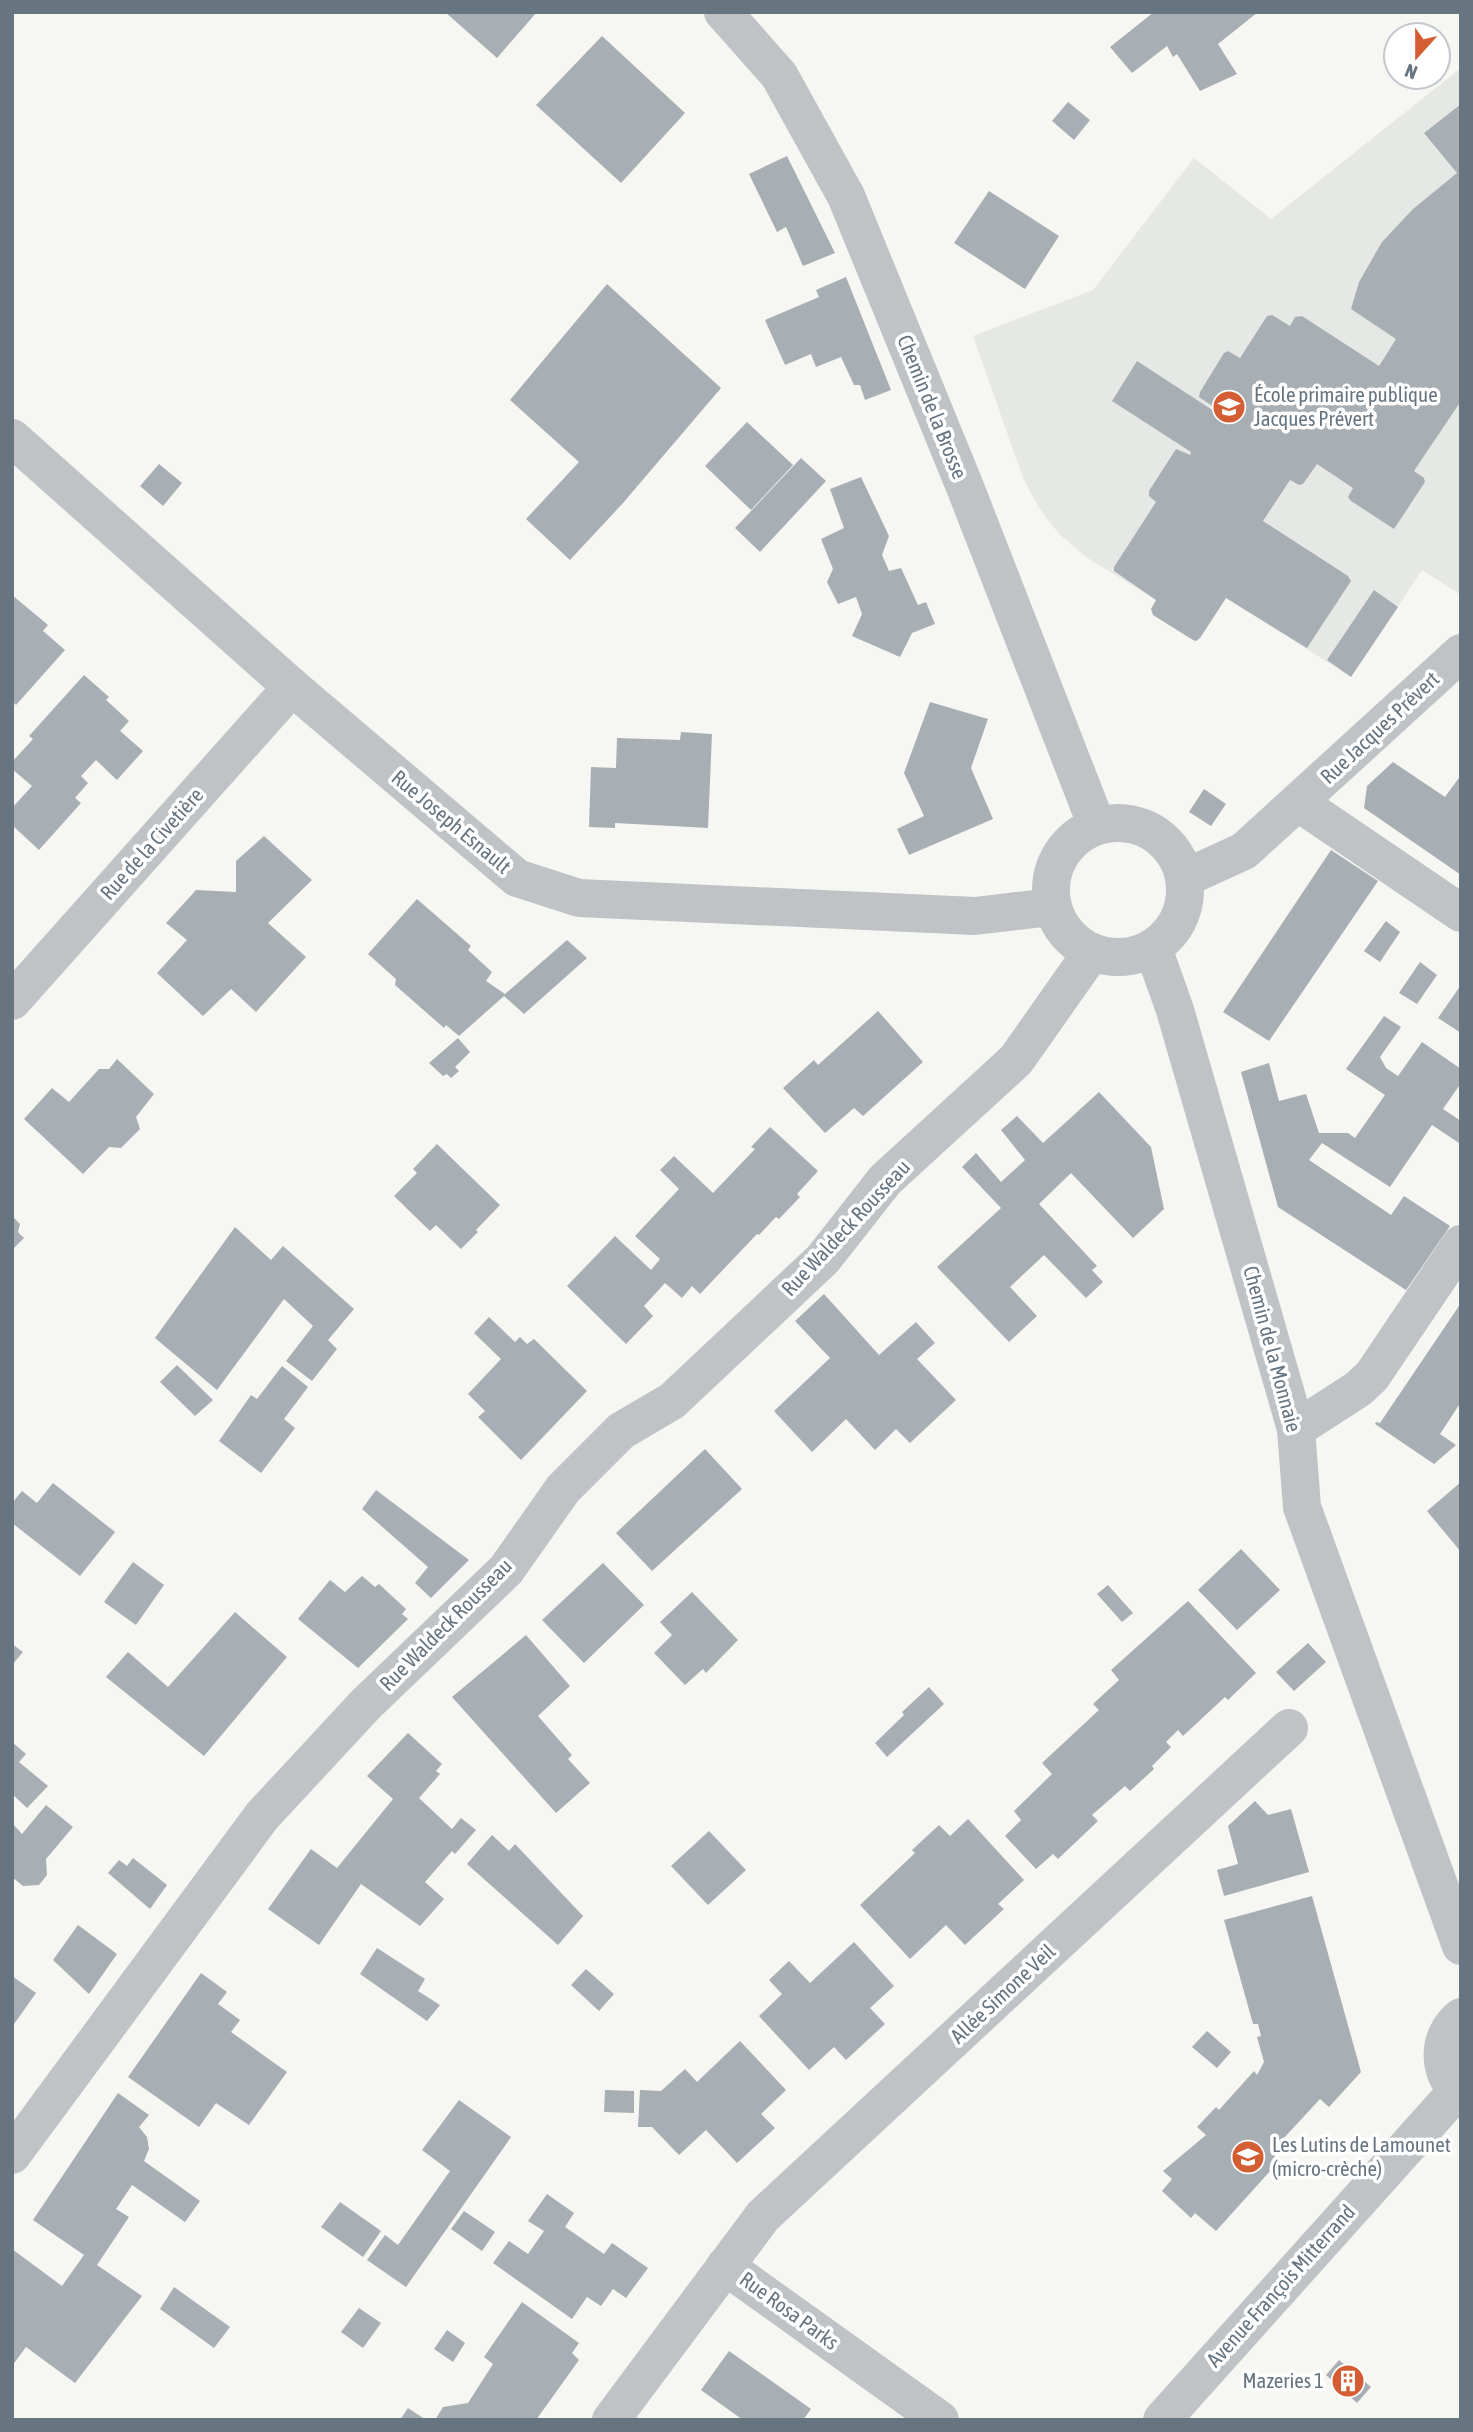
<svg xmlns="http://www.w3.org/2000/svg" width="1473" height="2432" font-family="'Asap Condensed',sans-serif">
<rect width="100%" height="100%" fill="#f6f6f3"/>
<polygon fill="#e6e8e6" points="1461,68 1461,595 1422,570 1351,677 1226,598 1200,638 1196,641 1193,640 1153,615 1151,609 1156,600 1086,557 1059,534 1039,508 1023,478 973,336 1093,290 1194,158 1271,219"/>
<g fill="#a8afb4">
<polygon points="445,12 537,12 497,58"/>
<polygon points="1154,12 1258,12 1218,44 1237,74 1200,91 1177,54 1173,57 1167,46 1132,73 1110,47"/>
<polygon points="602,36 685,113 621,183 536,105"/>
<polygon points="1068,102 1090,120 1074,140 1052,121"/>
<polygon points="1461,104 1461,401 1414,471 1424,478 1425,482 1394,529 1351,501 1348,497 1353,488 1317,464 1303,484 1299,485 1290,480 1263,521 1348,576 1351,581 1307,648 1226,598 1200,638 1196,641 1193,640 1153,615 1151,609 1156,600 1114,571 1114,567 1156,502 1149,496 1149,491 1176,449 1190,455 1191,452 1112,401 1137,361 1217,413 1218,410 1199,397 1200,392 1224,353 1228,351 1240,358 1267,316 1272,315 1290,326 1295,317 1302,316 1379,366 1396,339 1351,309 1359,282 1382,242 1413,209 1457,173 1424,133"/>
<polygon points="787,156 835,253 803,266 786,227 777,232 749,174"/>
<polygon points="989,191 1059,236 1025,289 954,243"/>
<polygon points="846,277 891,390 865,400 860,385 854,385 841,357 816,367 811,354 785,365 765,320 819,297 816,290"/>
<polygon points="607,284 721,388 623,503 570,560 526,519 579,462 510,400"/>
<polygon points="747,422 793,465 751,510 705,466"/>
<polygon points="801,458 826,481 760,552 735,528"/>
<polygon points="159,464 182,483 163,506 140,486"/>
<polygon points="861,477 889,536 882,555 889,571 901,568 918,605 926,602 935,624 912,633 900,657 852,636 862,614 856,597 838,604 827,582 833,569 821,539 844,528 830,489"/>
<polygon points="1374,590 1398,607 1351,677 1327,660"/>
<polygon points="12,595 48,625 43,631 65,650 16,705 12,701"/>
<polygon points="84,675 109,697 106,700 129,721 120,731 143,751 117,780 96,760 81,776 88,783 75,798 81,803 39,850 12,825 12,808 32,786 12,769 12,762 33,739 29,736"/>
<polygon points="930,702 988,719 971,768 993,819 909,855 897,829 924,816 904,773"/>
<polygon points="681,732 712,734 708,828 615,823 615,828 589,827 591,767 616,768 617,738 680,740"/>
<polygon points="1393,762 1445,797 1461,775 1461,875 1364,808 1367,786"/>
<polygon points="1204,789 1226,804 1211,826 1189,812"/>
<polygon points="264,836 312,880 268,923 306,957 256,1012 231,989 203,1016 157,973 187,940 166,923 196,890 236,892 236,861"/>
<polygon points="1331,850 1378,881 1269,1041 1223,1012"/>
<polygon points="417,899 471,946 468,950 492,972 486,981 505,994 567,940 587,958 524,1014 504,996 459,1036 446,1025 444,1028 395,985 396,979 368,954"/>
<polygon points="1386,921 1400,932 1380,962 1364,951"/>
<polygon points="1420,962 1437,975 1417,1004 1399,993"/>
<polygon points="1461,985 1461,1033 1438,1018"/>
<polygon points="878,1011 923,1062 863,1116 854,1108 825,1133 783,1088 814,1060 818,1065"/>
<polygon points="1384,1016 1401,1027 1380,1057 1386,1068 1398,1076 1422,1042 1461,1069 1461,1083 1443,1109 1461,1121 1461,1140 1459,1143 1432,1125 1390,1187 1322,1143 1309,1160 1391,1215 1404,1196 1450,1226 1406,1290 1278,1207 1241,1072 1269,1063 1279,1101 1306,1094 1319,1133 1348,1133 1355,1138 1385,1095 1346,1069"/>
<polygon points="458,1038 470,1052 455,1067 459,1071 451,1078 447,1074 443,1076 429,1063"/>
<polygon points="117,1059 154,1094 136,1117 140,1129 121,1148 109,1147 83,1174 24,1119 52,1088 69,1102 99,1069 109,1069"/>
<polygon points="1099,1092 1151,1147 1164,1209 1133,1238 1071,1173 1039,1204 1097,1266 1092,1270 1103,1282 1086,1298 1044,1255 1010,1287 1037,1316 1009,1342 937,1267 1001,1208 962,1167 976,1153 1001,1182 1025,1160 1001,1130 1017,1116 1043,1143"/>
<polygon points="770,1127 818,1171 797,1194 800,1197 779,1219 776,1217 759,1235 757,1234 700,1294 692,1286 682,1298 665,1283 644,1306 653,1316 626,1344 567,1286 615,1236 651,1270 660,1259 635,1236 679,1189 660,1170 674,1156 713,1193 755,1149 751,1147"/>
<polygon points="437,1144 500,1205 476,1230 478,1232 461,1249 436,1225 430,1231 394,1196 417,1173 413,1169"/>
<polygon points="12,1216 20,1224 18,1232 24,1238 12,1250"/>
<polygon points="235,1227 271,1260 283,1246 354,1309 328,1340 337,1349 312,1381 286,1361 313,1326 284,1299 217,1390 155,1338"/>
<polygon points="824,1294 879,1355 916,1322 935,1343 917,1359 956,1400 910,1443 896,1429 875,1450 846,1419 812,1452 774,1411 830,1358 795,1321"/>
<polygon points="1461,1303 1461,1402 1440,1434 1456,1445 1434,1464 1375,1424 1376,1422 1380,1423"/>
<polygon points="489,1317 515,1342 520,1337 527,1344 534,1339 587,1391 521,1460 478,1417 485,1411 468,1394 501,1359 474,1333"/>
<polygon points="177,1365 213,1400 195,1416 160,1382"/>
<polygon points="282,1366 308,1387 284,1419 295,1428 261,1473 219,1441 251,1395 257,1399"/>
<polygon points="705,1449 742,1489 652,1571 616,1533"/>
<polygon points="1461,1482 1461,1552 1427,1511"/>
<polygon points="53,1483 115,1532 80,1576 12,1523 12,1503 22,1491 37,1503"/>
<polygon points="376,1490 469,1560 431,1598 415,1583 428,1567 362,1509"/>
<polygon points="1241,1549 1280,1590 1237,1630 1198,1590"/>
<polygon points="133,1562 164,1585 136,1625 104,1602"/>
<polygon points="603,1563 644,1605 584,1663 542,1620"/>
<polygon points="362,1576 375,1587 379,1584 406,1609 402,1614 408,1619 358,1668 298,1619 330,1580 345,1592"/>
<polygon points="1108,1585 1133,1613 1122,1622 1097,1594"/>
<polygon points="692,1592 738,1640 706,1673 703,1669 685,1685 654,1653 672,1635 660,1622"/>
<polygon points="1188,1601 1256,1673 1228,1700 1225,1697 1183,1736 1178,1730 1166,1742 1171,1747 1152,1766 1154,1769 1130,1791 1125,1786 1092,1815 1098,1821 1058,1859 1053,1854 1036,1869 1005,1836 1021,1820 1014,1811 1052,1774 1042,1763 1099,1710 1093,1704 1119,1680 1111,1670"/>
<polygon points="235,1612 287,1657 204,1756 106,1677 128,1652 168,1687"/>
<polygon points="526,1635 570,1686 538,1716 572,1755 568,1759 590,1783 556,1813 452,1697"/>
<polygon points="1308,1643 1326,1662 1294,1691 1276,1672"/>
<polygon points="12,1644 23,1652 12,1665"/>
<polygon points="929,1687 944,1704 887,1757 875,1743 904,1715 902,1712"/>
<polygon points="408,1733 442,1764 436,1771 440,1774 419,1798 452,1829 461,1818 476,1830 455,1854 452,1851 425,1882 444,1899 420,1926 361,1884 319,1945 268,1909 311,1849 337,1868 393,1799 367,1776"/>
<polygon points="12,1742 26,1754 19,1762 48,1786 27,1808 12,1794"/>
<polygon points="1255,1801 1268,1815 1291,1809 1309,1872 1224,1896 1217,1870 1238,1864 1228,1826"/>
<polygon points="46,1805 73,1827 46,1859 47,1875 39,1885 23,1886 12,1877 12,1823 22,1834"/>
<polygon points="968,1819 1024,1880 998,1904 1004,1909 965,1945 946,1925 910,1959 860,1905 915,1853 912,1850 939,1825 950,1836"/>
<polygon points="709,1831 746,1870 708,1905 671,1866"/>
<polygon points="492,1835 509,1851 515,1844 583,1916 558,1945 467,1864"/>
<polygon points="133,1858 167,1885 150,1909 108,1873 119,1860 127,1866"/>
<polygon points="1312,1896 1361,2072 1329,2107 1320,2099 1271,2152 1280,2160 1216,2231 1195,2213 1191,2218 1162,2191 1172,2179 1163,2171 1206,2135 1197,2127 1216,2107 1219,2110 1254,2071 1257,2075 1264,2062 1257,2037 1261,2036 1258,2024 1253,2024 1224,1920"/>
<polygon points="78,1925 117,1954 89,1994 53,1960"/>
<polygon points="854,1942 894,1986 870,2008 885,2024 846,2060 834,2047 809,2070 759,2016 782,1994 769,1980 789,1961 810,1983"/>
<polygon points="377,1948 425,1979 418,1991 440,2005 427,2021 360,1974"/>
<polygon points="586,1969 614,1994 599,2011 571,1985"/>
<polygon points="201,1973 227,1992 218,2004 240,2020 231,2032 287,2072 249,2125 216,2103 199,2127 128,2077"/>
<polygon points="12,1976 36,1993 12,2027"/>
<polygon points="1207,2031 1231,2052 1217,2068 1192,2047"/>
<polygon points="740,2041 786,2090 761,2114 775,2128 737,2163 706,2130 679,2155 652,2127 638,2127 640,2090 661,2091 685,2069 697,2082"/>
<polygon points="605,2090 634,2091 634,2113 604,2112"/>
<polygon points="118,2093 149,2115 139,2127 147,2137 149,2149 144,2161 200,2201 185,2222 132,2185 116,2209 129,2217 97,2265 142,2296 75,2383 26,2347 12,2366 12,2249 62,2286 84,2255 33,2220"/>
<polygon points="459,2100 511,2137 406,2287 367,2260 385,2235 398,2245 450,2171 422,2150"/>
<polygon points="547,2194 574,2213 565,2227 604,2254 612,2243 648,2268 626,2298 613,2289 601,2306 587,2297 572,2319 493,2263 509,2241 528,2254 544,2231 528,2221"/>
<polygon points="340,2202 381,2231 363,2257 321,2227"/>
<polygon points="464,2211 495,2232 482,2251 451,2229"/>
<polygon points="174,2287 230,2327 214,2348 160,2309"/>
<polygon points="522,2302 579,2343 572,2353 579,2360 536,2420 435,2420 443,2407 468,2403 493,2364 484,2357"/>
<polygon points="359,2308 381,2323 363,2348 341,2332"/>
<polygon points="447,2330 465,2343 453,2362 434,2349"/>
<polygon points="729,2351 811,2409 803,2420 743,2420 701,2390"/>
<polygon points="1339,2360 1371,2387 1357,2403 1326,2375"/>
<polygon points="408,2408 426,2420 400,2420"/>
</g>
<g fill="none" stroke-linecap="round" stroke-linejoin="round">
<g stroke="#bfc3c6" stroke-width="38">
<polyline points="12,438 292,687 517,878 579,898 975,916 1052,907"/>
<polyline points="1299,803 1461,913"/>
<polyline points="1185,878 1244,851 1461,653"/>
<polyline points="12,1001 292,687"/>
<polyline points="1296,1429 1358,1389 1372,1376 1461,1244"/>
<polyline points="12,2155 262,1816 366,1704 506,1570 563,1489 621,1431 672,1401 823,1259 885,1180 1016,1060 1092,952"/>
<polyline points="725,2266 940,2420"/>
<polyline points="611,2420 763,2216 1289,1728"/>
<polyline points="1162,2420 1457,2091"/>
</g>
<g stroke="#bfc3c6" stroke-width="38">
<polyline points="723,12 779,75 846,196 965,487 1097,826"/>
<circle cx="1118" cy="890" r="67"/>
<polyline points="1153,948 1175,1010 1296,1429 1302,1507 1461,1946"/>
<path d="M 1461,2017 C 1436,2037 1437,2074 1461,2094"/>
</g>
</g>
<defs>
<symbol id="school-disc" viewBox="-11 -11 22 22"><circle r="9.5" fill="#d55d34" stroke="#fff"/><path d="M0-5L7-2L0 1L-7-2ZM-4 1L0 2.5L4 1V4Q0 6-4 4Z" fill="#fff"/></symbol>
<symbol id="building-disc" viewBox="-11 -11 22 22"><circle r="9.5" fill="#d55d34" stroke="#fff"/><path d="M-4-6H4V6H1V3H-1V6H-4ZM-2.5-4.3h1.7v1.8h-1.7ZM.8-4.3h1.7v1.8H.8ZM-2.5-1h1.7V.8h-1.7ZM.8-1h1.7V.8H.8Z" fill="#fff"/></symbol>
</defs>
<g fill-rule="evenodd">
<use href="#school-disc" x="1210" y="388" width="38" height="38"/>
<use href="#school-disc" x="1229" y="2138" width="38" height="38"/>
<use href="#building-disc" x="1329" y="2362" width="38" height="38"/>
</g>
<g text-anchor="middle" stroke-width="7" stroke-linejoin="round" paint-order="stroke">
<g font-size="21" fill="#677581" stroke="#fff" text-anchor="start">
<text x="1254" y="402">École primaire publique<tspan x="1254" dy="24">Jacques Prévert</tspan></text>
<text x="1272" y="2152">Les Lutins de Lamounet<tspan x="1272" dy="24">(micro-crèche)</tspan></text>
<text x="1324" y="2388" text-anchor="end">Mazeries 1</text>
</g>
<g font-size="21" fill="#677581" stroke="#fff">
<text transform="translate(932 407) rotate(68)" y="7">Chemin de la Brosse</text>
<text transform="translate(1380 728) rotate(-43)" y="7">Rue Jacques Prévert</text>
<text transform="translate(451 822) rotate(40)" y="7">Rue Joseph Esnault</text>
<text transform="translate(152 844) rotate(-48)" y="7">Rue de la Civetière</text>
<text transform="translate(846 1228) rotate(-47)" y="7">Rue Waldeck Rousseau</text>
<text transform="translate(1272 1349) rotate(75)" y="7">Chemin de la Monnaie</text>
<text transform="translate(446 1625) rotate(-45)" y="7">Rue Waldeck Rousseau</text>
<text transform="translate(1003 1994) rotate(-43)" y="7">Allée Simone Veil</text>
<text transform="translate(1281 2286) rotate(-48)" y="7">Avenue François Mitterrand</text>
<text transform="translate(789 2311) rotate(36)" y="7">Rue Rosa Parks</text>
</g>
</g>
<rect width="1473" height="2432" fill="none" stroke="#677581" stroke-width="28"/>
<g transform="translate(1417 56) rotate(201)"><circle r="33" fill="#ffffff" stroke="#c2c8cd" stroke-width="2"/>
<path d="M0-5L12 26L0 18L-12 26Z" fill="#d55d34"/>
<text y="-10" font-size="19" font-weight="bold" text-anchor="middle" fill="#677581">N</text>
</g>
</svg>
